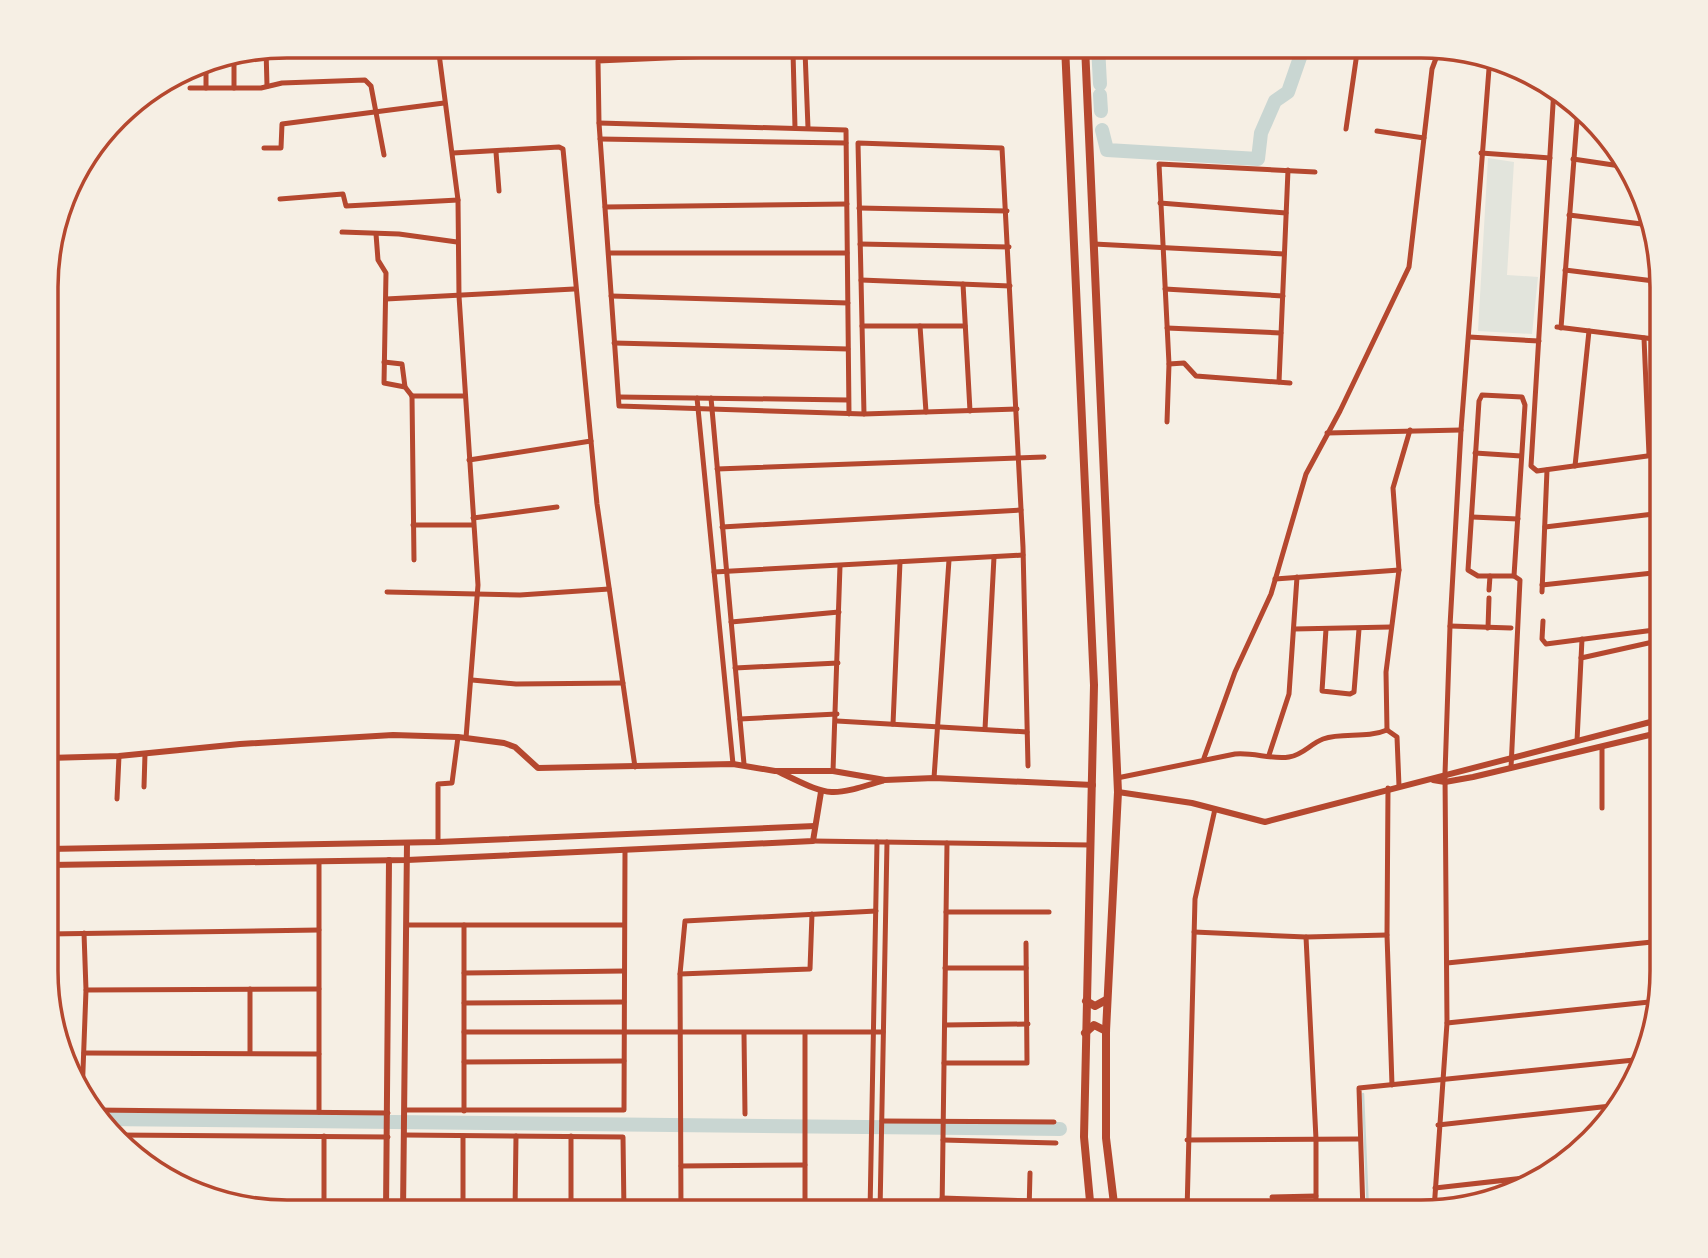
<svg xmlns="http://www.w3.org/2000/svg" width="1708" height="1258" font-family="Raleway,sans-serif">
<rect width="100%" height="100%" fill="#f6efe4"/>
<polygon fill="#e2e4dc" points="1488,158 1514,162 1507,275 1538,277 1532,334 1478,331"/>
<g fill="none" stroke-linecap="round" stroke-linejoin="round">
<polyline stroke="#c9d6d2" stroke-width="2.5" points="1363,1094 1368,1212"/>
<g stroke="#c9d6d2" stroke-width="14">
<polyline points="1098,46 1100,84"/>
<polyline points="1100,95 1101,111"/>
<polyline points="1102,130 1107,150 1258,159 1261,133 1275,101 1288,92 1304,46"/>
<polyline points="101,1119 1060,1129"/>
</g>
<g stroke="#b5482f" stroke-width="5">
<polyline points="438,46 458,200 459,296 478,585 466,738"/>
<polyline points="894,48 598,61 599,123 619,406 864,414 1017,409"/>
<polyline points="266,49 267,86"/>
<polyline points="805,51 808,128"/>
<polyline points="793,52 795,128"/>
<polyline points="234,56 234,88"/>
<polyline points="206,61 206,88"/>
<polyline points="190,88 261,88 282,83 365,80 371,86 384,155"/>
<polyline points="1554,88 1531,466 1537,471 1662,454"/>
<polyline points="599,123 846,130 849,414"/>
<polyline points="1346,129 1358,46"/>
<polyline points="1377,131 1424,138"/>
<polyline points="600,139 846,143"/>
<polyline points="264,148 281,148 282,124 444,103"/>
<polyline points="496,152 499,191"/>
<polyline points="453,153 559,147 563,149 597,504 635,767"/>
<polyline points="1481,153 1550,158"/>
<polyline points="1573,159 1627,167"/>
<polyline points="280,199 343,194 346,206 458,200"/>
<polyline points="1160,203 1286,213"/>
<polyline points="605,207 847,204"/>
<polyline points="859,208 1007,211"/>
<polyline points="1569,215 1650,225"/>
<polyline points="342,232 399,234 457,242"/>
<polyline points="376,234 378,260 386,273 384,383 405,387 412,396"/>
<polyline points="860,244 1009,247"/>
<polyline points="1094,244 1284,254"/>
<polyline points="609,253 847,253"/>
<polyline points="1565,270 1662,282"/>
<polyline points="861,280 1010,286"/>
<polyline points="963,284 970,411"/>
<polyline points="1165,289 1283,296"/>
<polyline points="611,296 848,303"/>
<polyline points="386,299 574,289"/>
<polyline points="862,326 965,326"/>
<polyline points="920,326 926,412"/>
<polyline points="1557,327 1662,340"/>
<polyline points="1167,328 1281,333"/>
<polyline points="1561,328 1578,107"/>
<polyline points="1469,337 1539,341"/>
<polyline points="1644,338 1649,455"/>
<polyline points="614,343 848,349"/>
<polyline points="384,362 402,364 405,387"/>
<polyline points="1169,364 1184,363 1196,376 1290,383"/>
<polyline points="1279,382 1288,170"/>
<polyline points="412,396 414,560"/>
<polyline points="412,396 465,396"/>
<polyline points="619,397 848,400"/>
<polyline points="697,398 733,764"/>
<polyline points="711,398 744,764"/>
<polyline points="864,414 858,143 1002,148 1023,547 1028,766"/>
<polyline points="1167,422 1169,364 1159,164 1315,172"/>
<polyline points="1327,433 1461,430"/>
<polyline points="1475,453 1521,456"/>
<polyline points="469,460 591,441"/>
<polyline points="1575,466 1589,331"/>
<polyline points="717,469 1044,457"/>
<polyline points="1472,517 1518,519"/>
<polyline points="473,518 557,507"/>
<polyline points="413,525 473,525"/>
<polyline points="722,527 1021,510"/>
<polyline points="1545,527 1662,513"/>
<polyline points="714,572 1023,555"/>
<polyline points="1490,576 1478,576 1468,570 1479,401 1482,395 1522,397 1525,405 1514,576"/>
<polyline points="1275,579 1399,570"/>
<polyline points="1542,585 1662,572"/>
<polyline points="1489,590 1490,576 1514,576 1520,580 1511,768"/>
<polyline points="387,592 520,595 609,589"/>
<polyline points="1542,592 1547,470"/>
<polyline points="1543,621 1542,639 1546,644 1662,629"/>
<polyline points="731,622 839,612"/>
<polyline points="1450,626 1511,628"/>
<polyline points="1488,628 1489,598"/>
<polyline points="1294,629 1391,627"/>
<polyline points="1326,629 1322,691 1350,694 1354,692 1359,629"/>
<polyline points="1581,658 1662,640"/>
<polyline points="735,668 838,663"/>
<polyline points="472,680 516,684 623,683"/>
<polyline points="740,719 837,714"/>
<polyline points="837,721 1027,732"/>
<polyline points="893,724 900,562"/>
<polyline points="985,729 994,557"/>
<polyline points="1387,730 1386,672 1399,570 1393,488 1410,430"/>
<polyline points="1387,730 1397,737 1399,786"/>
<polyline points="1577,741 1582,639"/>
<polyline points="1269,755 1289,694 1297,577"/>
<polyline points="1204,758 1235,672 1271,594 1306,474 1340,411 1409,267 1432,69 1438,53 1456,50"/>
<polyline points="833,771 840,566"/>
<polyline points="934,778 949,560"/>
<path d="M 1117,778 L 1235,754 C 1253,752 1272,760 1289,757 C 1303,755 1310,744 1323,739 C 1343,732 1366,739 1387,730"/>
<polyline points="144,787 145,754"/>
<polyline points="1388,788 1387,935 1392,1085"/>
<polyline points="117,799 119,756"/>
<polyline points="1602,808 1602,747"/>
<polyline points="813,841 1090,845"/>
<polyline points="438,842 438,784 452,783 458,737"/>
<polyline points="319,862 319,1112"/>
<polyline points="946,912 1049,912"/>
<polyline points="407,925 624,925"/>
<polyline points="464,925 464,1111"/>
<polyline points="1194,932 1306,937 1387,935"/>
<polyline points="48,934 319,930"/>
<polyline points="1306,937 1316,1139 1316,1212"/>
<polyline points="1447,963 1662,941"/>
<polyline points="945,968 1026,968"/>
<polyline points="464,973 624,971"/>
<polyline points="680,974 810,969 812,914"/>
<polyline points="250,989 250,1053"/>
<polyline points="86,990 319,989"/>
<polyline points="464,1003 624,1002"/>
<polyline points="1447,1023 1659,1001"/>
<polyline points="945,1025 1028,1024"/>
<polyline points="464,1032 883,1032"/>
<polyline points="805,1033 805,1212"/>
<polyline points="744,1034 745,1114"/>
<polyline points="84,1053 319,1054"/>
<polyline points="464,1062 624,1061"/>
<polyline points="944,1063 1027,1063 1026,943"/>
<polyline points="82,1097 86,990 84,933"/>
<polyline points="94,1110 388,1113"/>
<polyline points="405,1110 624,1110 625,851"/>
<polyline points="882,1121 1054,1122"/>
<polyline points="1438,1125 1620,1105"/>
<polyline points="115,1135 388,1137"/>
<polyline points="405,1135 623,1137 624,1212"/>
<polyline points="943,1140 1056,1143"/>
<polyline points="1187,1140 1359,1139"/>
<polyline points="681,1166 805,1165"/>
<polyline points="1435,1188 1543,1176"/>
<polyline points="1272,1197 1316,1196"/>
<polyline points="942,1198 1029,1201"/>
<polyline points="1434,1210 1447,1023 1445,774 1450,626 1461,430 1490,56"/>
<polyline points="324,1212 324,1136"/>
<polyline points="463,1212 463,1136"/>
<polyline points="515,1212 516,1136"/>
<polyline points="571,1212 571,1136"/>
<polyline points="681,1212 680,974 685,921 876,911"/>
<polyline points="870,1212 877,842"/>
<polyline points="880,1212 887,842"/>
<polyline points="942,1212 947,843"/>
<polyline points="974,1212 974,1200"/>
<polyline points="1029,1212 1030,1173"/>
<polyline points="1187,1212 1195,899 1215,809"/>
<polyline points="1363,1212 1359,1088 1644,1059"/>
</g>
<g stroke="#b5482f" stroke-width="6">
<polyline points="48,758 119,756 240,744 393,735 458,737 504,743 515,747 538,768 733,764 775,771 833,771 885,780 934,778 1093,785"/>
<path d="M 777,771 C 830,796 826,798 882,781"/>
<polyline points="1433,780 1445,782 1473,777 1662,732"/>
<polyline points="1118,792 1192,803 1265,822 1662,719"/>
<polyline points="48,849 438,842 815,826"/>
<polyline points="48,865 407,860 813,841 821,792"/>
<polyline points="386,1212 389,860"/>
<polyline points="403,1212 407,843"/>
</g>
<g stroke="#b5482f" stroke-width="8">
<polyline points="1065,46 1094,685 1084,1137 1091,1212"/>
<polyline points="1085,46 1118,792 1106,1031 1106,1138 1115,1212"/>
<polyline points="1086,1001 1095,1006 1106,1000"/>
<polyline points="1085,1033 1094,1025 1106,1031"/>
</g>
</g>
<path d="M0 0H1708V1258H0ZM287 58H1421A229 229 0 0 1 1650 287V971A229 229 0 0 1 1421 1200H287A229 229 0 0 1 58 971V287A229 229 0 0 1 287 58Z" fill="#f6efe4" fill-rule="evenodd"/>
<path fill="none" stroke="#b5482f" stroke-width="3.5" d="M287 58H1421A229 229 0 0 1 1650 287V971A229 229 0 0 1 1421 1200H287A229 229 0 0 1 58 971V287A229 229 0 0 1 287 58Z"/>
</svg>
